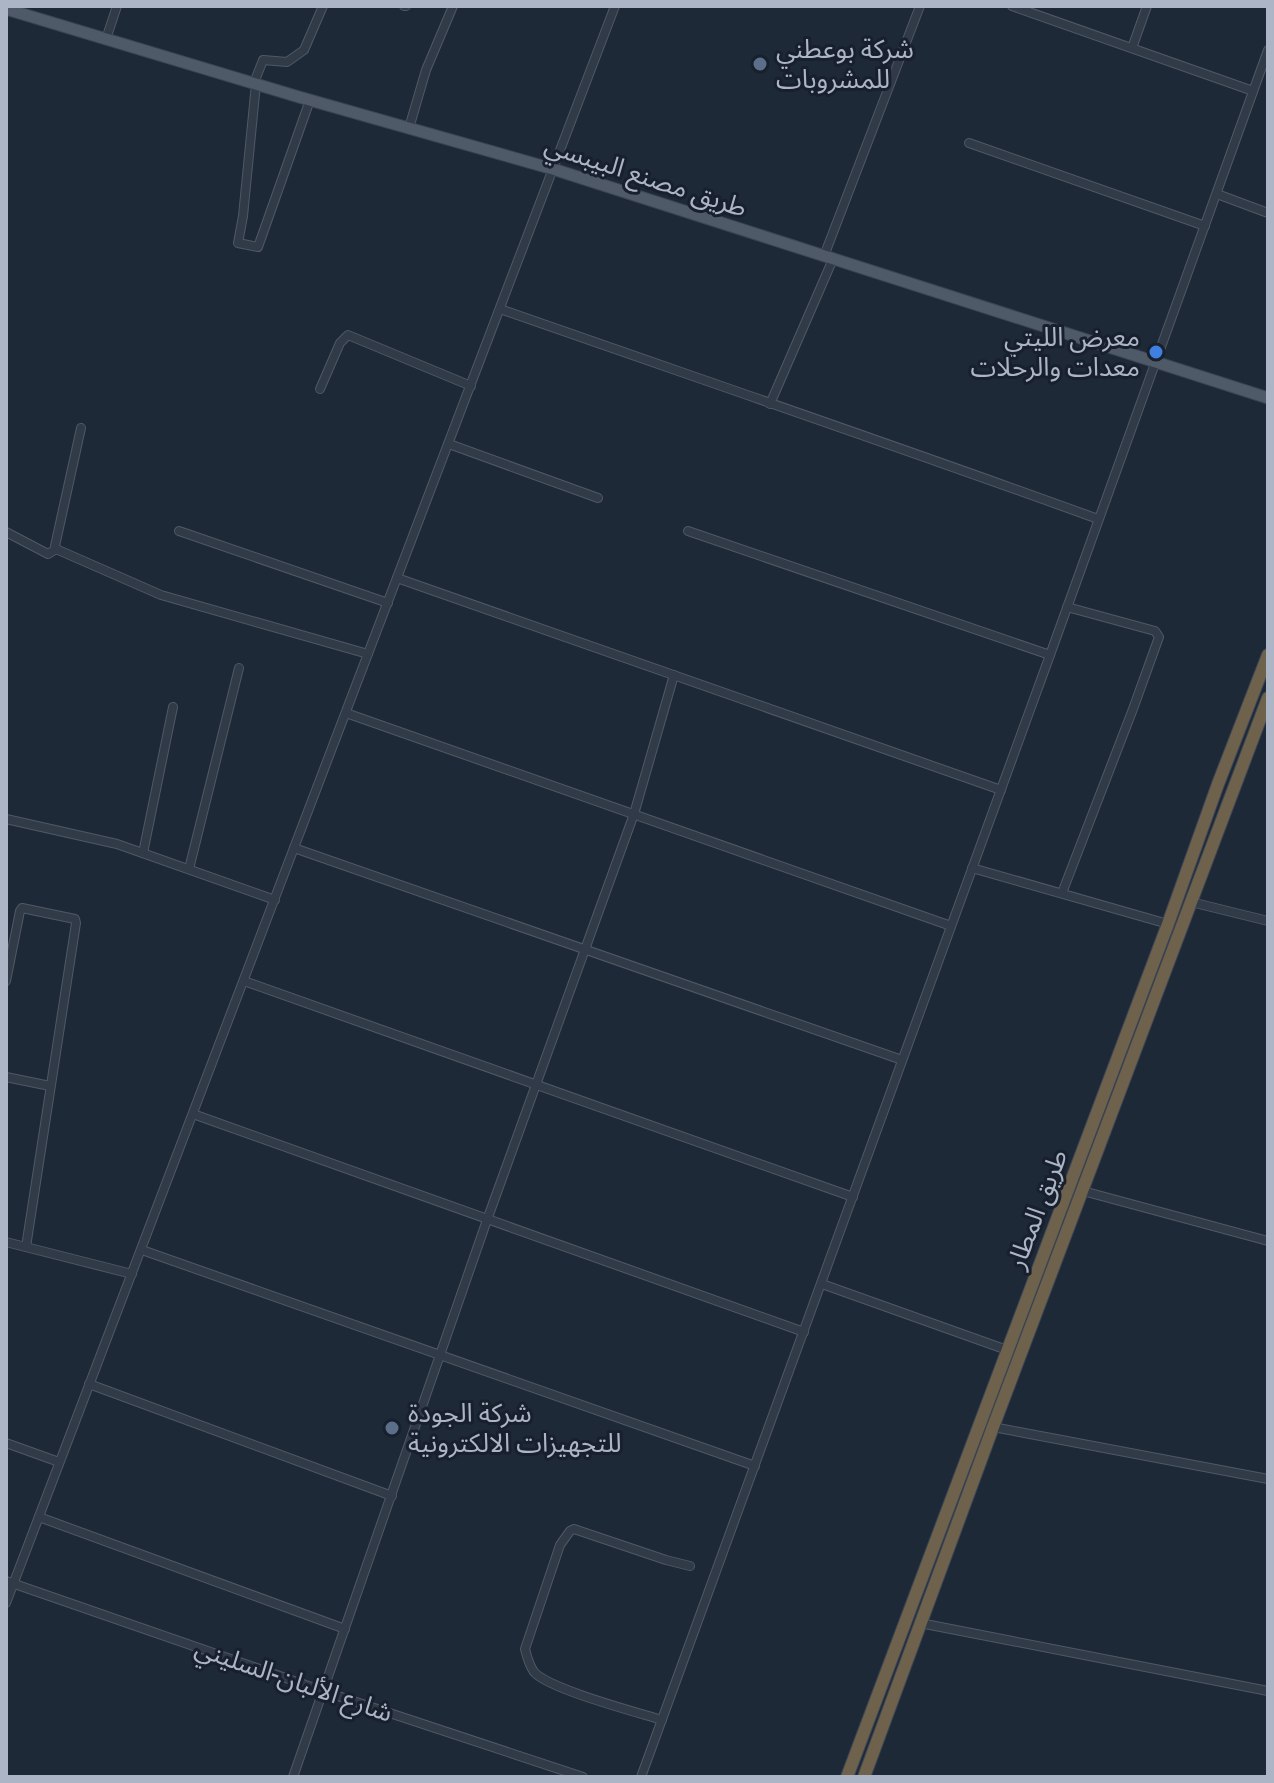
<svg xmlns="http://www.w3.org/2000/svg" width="1274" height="1783" font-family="'Archivo Narrow','Noto Sans Arabic',sans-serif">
<rect width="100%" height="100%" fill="#1e2938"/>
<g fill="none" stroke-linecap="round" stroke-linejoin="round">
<defs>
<g id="minor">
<polyline points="404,6 406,6"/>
<polyline points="1012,6 1253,91"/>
<polyline points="106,39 117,6"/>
<polyline points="1132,48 1147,6"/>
<polyline points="254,83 263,60 287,62 304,50 323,6"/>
<polyline points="256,84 243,216 238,243 258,247 310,100"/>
<polyline points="409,128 426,70 453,6"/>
<polyline points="969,143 1205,226"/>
<polyline points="1217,194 1268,213"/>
<polyline points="824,256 920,6"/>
<path d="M 500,309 C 700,379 900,447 1098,519"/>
<polyline points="320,389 340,343 348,335 471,386"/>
<polyline points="770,404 833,259"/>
<polyline points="81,428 55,546 56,549 161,595 368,654"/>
<polyline points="449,444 598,498"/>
<polyline points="179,531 388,603"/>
<polyline points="688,531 1050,655"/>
<polyline points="6,532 48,554 56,549"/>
<polyline points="397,578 1001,790"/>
<polyline points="346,713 951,926"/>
<polyline points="6,819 117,844 275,900"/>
<polyline points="294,848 902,1060"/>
<polyline points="143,853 173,707"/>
<polyline points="972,868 1168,924"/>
<polyline points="189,869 239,668"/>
<polyline points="1062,893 1133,709 1159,637 1155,631 1067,607"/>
<polyline points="1191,902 1268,921"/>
<polyline points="6,981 20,911 22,908 75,919 76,923 26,1247"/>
<polyline points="244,981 853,1197"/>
<polyline points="6,1077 50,1086"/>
<polyline points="193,1114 804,1332"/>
<polyline points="1083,1191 1268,1241"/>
<polyline points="6,1242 132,1274"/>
<polyline points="142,1250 755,1466"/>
<polyline points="822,1284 1007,1350"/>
<polyline points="89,1384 392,1496"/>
<polyline points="993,1427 1268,1479"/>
<polyline points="6,1443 59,1462"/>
<polyline points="39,1517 345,1629"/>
<polyline points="6,1581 323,1691 583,1777"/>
<polyline points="6,1603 615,6"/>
<polyline points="920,1623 1268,1691"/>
<path d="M 662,1720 C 636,1712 549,1689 534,1672 C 529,1665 527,1657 525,1649 L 560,1545 L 570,1531 L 574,1529 L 666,1560 L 690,1566"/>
<polyline points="293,1777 487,1220 634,814 674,675"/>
<polyline points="641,1777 1050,655 1268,50"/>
</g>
<polyline id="major" points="6,9 299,97 553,169 1268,398"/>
<g id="highway">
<polyline points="847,1777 1168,924 1218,784 1268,655"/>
<polyline points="864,1777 993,1427 1268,698"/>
</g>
</defs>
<use href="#minor" stroke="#4f5867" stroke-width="10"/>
<use href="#major" stroke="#3b4452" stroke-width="13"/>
<use href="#highway" stroke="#3c4553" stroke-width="14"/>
<use href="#minor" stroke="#313b48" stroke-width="8"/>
<use href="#major" stroke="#4f5a69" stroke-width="11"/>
<use href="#highway" stroke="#6f624d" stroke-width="12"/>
</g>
<g fill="#5c6f8a" stroke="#17202c" stroke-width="3">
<circle cx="760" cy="64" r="8"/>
<circle cx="392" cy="1428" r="8"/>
</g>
<circle fill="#3f7fe0" stroke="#17202c" stroke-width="3" cx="1156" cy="352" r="8"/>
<g text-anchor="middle" stroke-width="6" stroke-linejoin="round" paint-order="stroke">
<g font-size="26" fill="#abb5c6" stroke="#17202c" text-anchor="start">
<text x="776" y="58">شركة بوعطني<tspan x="776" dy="30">للمشروبات</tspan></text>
<text x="1140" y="346" text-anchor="end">معرض الليتي<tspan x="1140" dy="30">معدات والرحلات</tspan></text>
<text x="408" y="1422">شركة الجودة<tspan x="408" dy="30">للتجهيزات الالكترونية</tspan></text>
</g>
<g font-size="26" fill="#abb5c6" stroke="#17202c">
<text transform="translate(646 176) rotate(18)" y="9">طريق مصنع البيبسي</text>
<text transform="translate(1037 1209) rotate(-69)" y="9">طريق المطار</text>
<text transform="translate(294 1680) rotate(19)" y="9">شارع الألبان-السليني</text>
</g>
</g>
<rect width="1274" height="1783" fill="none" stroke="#abb5c6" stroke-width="16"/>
</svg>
